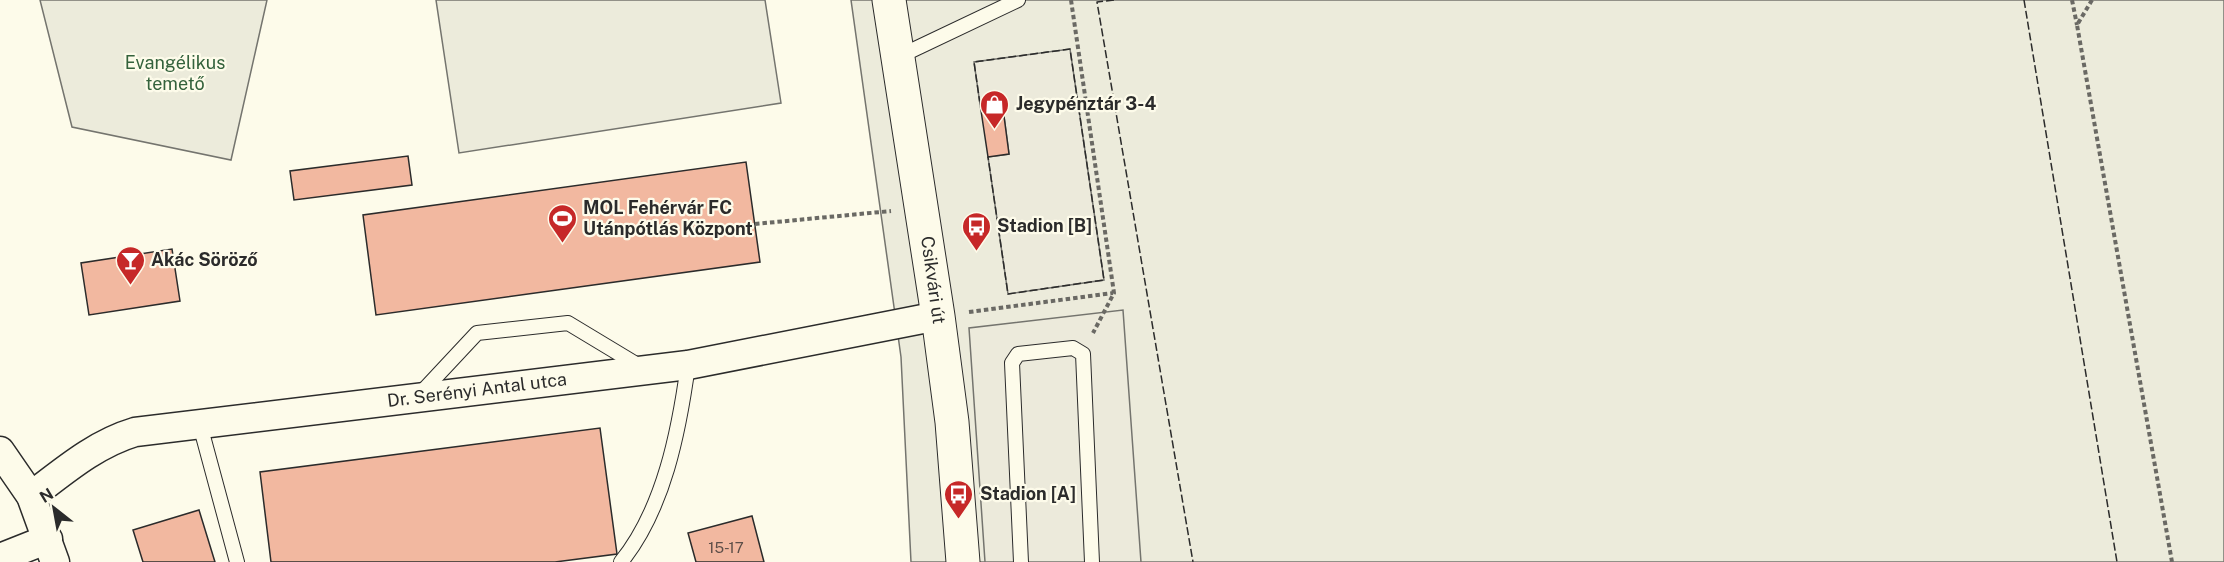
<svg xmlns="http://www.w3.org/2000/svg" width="2224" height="562" font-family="'Public Sans',sans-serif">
<rect width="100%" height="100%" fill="#fdfbea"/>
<g fill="#ecebdb" stroke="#74746e" stroke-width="1.5">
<polygon points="40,0 267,0 231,160 72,127"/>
<polygon points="436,0 765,0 781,103 459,153"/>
<polygon points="851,0 2224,0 2224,562 911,562 901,357"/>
</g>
<g fill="#eceadb" stroke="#74746e" stroke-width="1.5">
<polygon points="1070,49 1104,280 1008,294 988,157 1009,154 1002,101 980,104 974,62"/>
<polygon points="1123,310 1141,562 985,562 969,328"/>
</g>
<g fill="#f2b8a0" stroke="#2b2b2b" stroke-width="1.5">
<polygon points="1002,101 1009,154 988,157 980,104"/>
<polygon points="408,156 412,185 294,200 290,171"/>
<polygon points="746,162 760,262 376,315 363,215"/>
<polygon points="172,249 180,301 89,315 81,263"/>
<polygon points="600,428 617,554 555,562 271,562 260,472"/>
<polygon points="199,510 215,562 143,562 133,530"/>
<polygon points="752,516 764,562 696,562 688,533"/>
</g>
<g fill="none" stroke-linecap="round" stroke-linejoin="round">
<defs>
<g id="service">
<polyline points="898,57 1018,0"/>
<polyline points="420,394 477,333 568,323 641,367"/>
<polyline points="200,425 237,562"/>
<path d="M 621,562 C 664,509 679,431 688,365"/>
<polyline points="1021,562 1012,363 1018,354 1073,348 1083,354 1092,562"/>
</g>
<g id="minor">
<polyline points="0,451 31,496 55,562"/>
<path d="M 31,496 C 64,471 95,444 135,432 L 688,365 L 938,316"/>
<polyline points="0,558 48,539"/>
</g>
<polyline id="tertiary" points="889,0 938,316 952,422 963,562"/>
</defs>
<use href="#service" stroke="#2b2b2b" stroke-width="16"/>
<use href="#minor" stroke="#2b2b2b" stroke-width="31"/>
<use href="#tertiary" stroke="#2b2b2b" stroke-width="35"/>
<g stroke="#6a6964" stroke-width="4" stroke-dasharray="4.5 3" stroke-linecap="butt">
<polyline points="1071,0 1114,293 1093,333"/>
<polyline points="2072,0 2077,25"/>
<polyline points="2092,0 2077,25 2172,562"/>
<polyline points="755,224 891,211"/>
<polyline points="969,312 1113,293"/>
</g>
<use href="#service" stroke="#fdfbea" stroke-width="14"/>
<use href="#minor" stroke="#fdfbea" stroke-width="28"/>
<use href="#tertiary" stroke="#fdfbea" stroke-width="33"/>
<g stroke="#2b2b2b" stroke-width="1.5" stroke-dasharray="8 3" stroke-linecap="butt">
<polyline points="1114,0 1097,2 1193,562"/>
<polyline points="2024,0 2117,562"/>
<polyline points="980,104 974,62 1070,49 1104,280 1008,294 988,157"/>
</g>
</g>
<defs>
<symbol id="shop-pin" viewBox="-11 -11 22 30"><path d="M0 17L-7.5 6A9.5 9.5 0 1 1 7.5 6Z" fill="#c62828" stroke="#fdfbea"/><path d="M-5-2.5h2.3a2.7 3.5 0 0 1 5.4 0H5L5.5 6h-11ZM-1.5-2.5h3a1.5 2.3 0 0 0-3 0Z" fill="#fff"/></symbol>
<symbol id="stadium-pin" viewBox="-11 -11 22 30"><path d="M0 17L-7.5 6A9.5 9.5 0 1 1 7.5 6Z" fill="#c62828" stroke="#fdfbea"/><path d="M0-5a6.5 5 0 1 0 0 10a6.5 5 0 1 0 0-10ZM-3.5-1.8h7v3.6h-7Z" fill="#fff"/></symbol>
<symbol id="bus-pin" viewBox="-11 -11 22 30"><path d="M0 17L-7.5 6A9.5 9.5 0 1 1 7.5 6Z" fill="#c62828" stroke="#fdfbea"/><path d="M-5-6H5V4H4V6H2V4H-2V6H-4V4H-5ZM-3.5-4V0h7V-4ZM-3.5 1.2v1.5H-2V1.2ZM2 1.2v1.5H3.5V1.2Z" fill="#fff"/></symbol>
<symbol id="bar-pin" viewBox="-11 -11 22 30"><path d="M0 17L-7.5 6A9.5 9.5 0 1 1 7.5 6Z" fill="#c62828" stroke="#fdfbea"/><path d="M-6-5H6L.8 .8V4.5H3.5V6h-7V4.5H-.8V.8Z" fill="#fff"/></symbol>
</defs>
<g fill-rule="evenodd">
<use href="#shop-pin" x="978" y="88" width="33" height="45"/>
<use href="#stadium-pin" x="546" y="202" width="33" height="45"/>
<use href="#bus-pin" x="960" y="210" width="33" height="45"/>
<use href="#bar-pin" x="114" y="244" width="33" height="45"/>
<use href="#bus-pin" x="942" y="478" width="33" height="45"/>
</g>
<g text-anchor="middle" stroke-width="4.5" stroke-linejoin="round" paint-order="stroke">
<g font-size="15" fill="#5d4e48">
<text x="726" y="553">15-17</text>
</g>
<g font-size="18" fill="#34623c" stroke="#fdfbea">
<text x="175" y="69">Evangélikus<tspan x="175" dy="21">temető</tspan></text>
</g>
<g font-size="18" font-weight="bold" fill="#2b2b2b" stroke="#fdfbea" text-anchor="start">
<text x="1016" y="110">Jegypénztár 3-4</text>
<text x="583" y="214">MOL Fehérvár FC<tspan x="583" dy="21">Utánpótlás Központ</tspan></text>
<text x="997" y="232">Stadion [B]</text>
<text x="151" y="266">Akác Söröző</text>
<text x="980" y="500">Stadion [A]</text>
</g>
<g font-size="18" fill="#2b2b2b" stroke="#fdfbea">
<text transform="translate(933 280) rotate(82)" y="6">Csikvári út</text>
<text transform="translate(477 390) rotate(-7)" y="6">Dr. Serényi Antal utca</text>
</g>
</g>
<g transform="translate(54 508) rotate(329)" stroke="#fdfbea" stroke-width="4.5" paint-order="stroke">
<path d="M0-4.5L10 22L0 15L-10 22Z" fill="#2b2b2b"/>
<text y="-9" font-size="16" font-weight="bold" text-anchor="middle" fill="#2b2b2b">N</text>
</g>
</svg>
